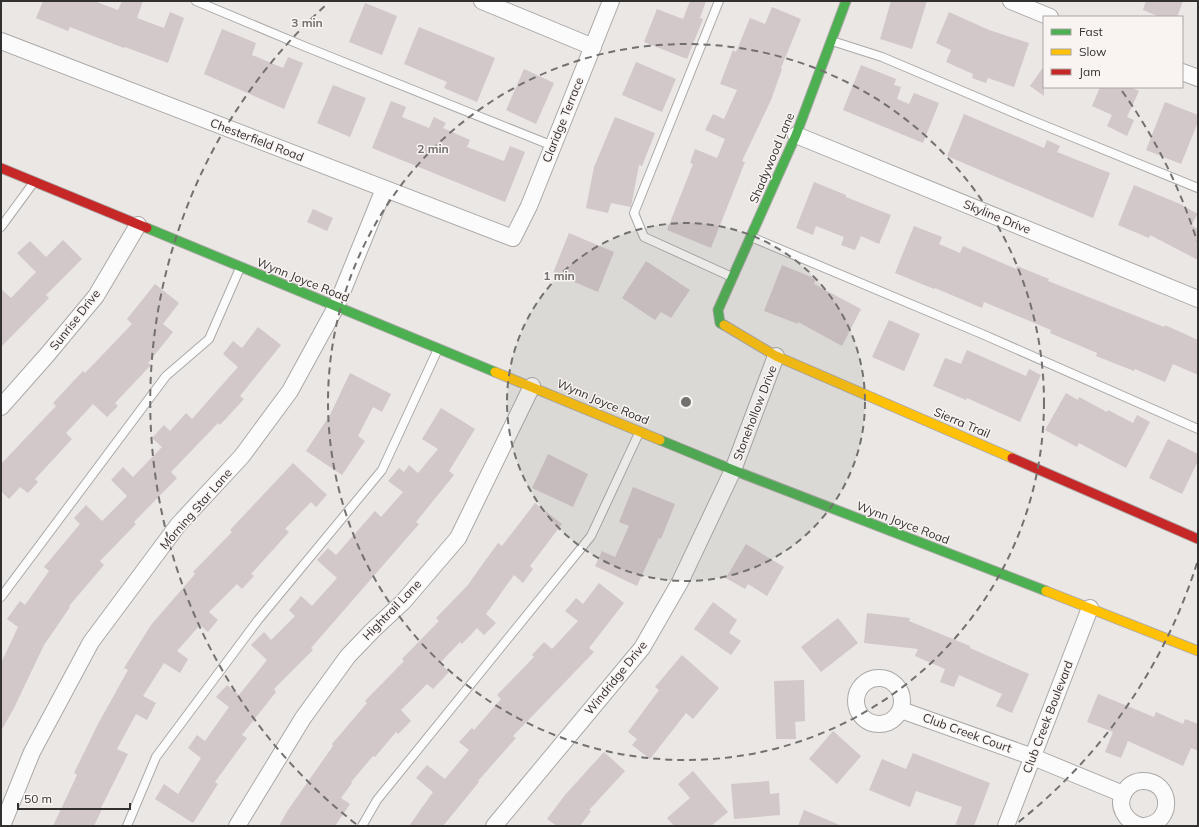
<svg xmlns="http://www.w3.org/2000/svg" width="1199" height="827" font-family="Mulish,sans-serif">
<rect width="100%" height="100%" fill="#eae7e5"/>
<g fill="#d2c7c9">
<polygon points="43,1 94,1 118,10 122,1 143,1 137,18 164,28 170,12 184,18 168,63 125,47 124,48 70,27 68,31 36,18"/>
<polygon points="690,1 706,1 700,18 703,19 687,59 644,42 657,9 683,19"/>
<polygon points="891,1 927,1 912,49 880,39"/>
<polygon points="1146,1 1183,1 1177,17 1160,17 1143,10"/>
<polygon points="365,3 397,16 382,55 349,42"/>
<polygon points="772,7 801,19 781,68 782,69 771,100 742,161 745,162 711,248 667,230 693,164 690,163 695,149 717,158 725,139 705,130 713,114 724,119 737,90 720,84 733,50 736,52 750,18 765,24"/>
<polygon points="949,12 989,30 1029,43 1014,87 988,78 986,83 972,78 973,74 946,62 951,50 936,43"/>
<polygon points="419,27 495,58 477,102 444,88 447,82 404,64"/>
<polygon points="222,29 256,43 252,55 283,68 288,57 303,63 284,109 204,74"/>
<polygon points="636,62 676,79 662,112 622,95"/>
<polygon points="861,65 896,79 894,85 901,87 897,99 909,104 914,93 939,103 923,143 843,110"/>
<polygon points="1044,66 1044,96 1030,86"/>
<polygon points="524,69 554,83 536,124 506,110"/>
<polygon points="333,85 366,98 350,137 317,123"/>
<polygon points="1100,87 1130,87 1139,91 1127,117 1134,120 1127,136 1107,126 1112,115 1092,106"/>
<polygon points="391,101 406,107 402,117 429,128 434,117 446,123 443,128 470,140 467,147 504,161 510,146 525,152 505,202 372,148"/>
<polygon points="1165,102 1198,115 1198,122 1181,164 1146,150"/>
<polygon points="964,114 1044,148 1047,140 1060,146 1057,152 1110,173 1093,218 947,156"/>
<polygon points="615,117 655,133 642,166 639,165 631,207 611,203 608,213 586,208 594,167"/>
<polygon points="814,182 846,195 846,197 891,215 879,244 861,236 855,250 841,245 844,237 816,226 813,235 796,228"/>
<polygon points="1134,185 1180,204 1198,214 1191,225 1198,229 1198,260 1150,235 1149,238 1118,225"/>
<polygon points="313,209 333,218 327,231 307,222"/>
<polygon points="914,226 942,237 939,244 960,253 963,246 1016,269 1017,266 1049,279 1048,281 1164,327 1165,325 1198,340 1198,375 1173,364 1165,382 1135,369 1134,371 1096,356 1097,353 1050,333 1051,330 984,302 982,308 935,288 934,289 895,273"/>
<polygon points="569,233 614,252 598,292 553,273"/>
<polygon points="63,240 82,259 46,295 49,298 1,347 1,289 11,298 36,272 17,253 30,241 46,257"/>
<polygon points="646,261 690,290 671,318 661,312 655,320 622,298"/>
<polygon points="782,265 816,279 814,284 861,309 842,346 798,322 798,324 764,311"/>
<polygon points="155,284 179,303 163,324 173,332 148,363 151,365 115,403 118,406 107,417 93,404 66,433 72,439 35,479 38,482 28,493 20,487 9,499 1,491 1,464 56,406 53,403 83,371 85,373 132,324 127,319"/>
<polygon points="889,320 920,334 904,371 872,357"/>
<polygon points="258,327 281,345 240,396 244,399 220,425 218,423 171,472 177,478 134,522 136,524 100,561 104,565 69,606 70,607 44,645 14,708 1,731 1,663 18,627 7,619 20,601 25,605 49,571 44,567 80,524 74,518 86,505 102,521 127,496 111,480 123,467 133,477 162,447 152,438 164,425 170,431 186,413 192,419 238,367 223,354 233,341 242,348"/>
<polygon points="967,350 1026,376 1029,369 1041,375 1020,422 967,398 966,400 933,386 945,358 961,364"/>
<polygon points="350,373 391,394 382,412 373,407 358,436 365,441 342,475 306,451 330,415"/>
<polygon points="1066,393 1078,400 1079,397 1107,412 1108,410 1133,423 1137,415 1150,422 1126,468 1079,443 1077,447 1045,430"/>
<polygon points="441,408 475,429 449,471 454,475 416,522 419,524 311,648 313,650 274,689 276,692 242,735 247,738 215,782 218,784 193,823 155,799 164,784 178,794 201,758 188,748 197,735 205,741 229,707 216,697 227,685 239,695 267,660 251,645 264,632 271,640 295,616 289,610 301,596 312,606 337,578 317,560 328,548 336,555 375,511 381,517 403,492 388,481 399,468 404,472 409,465 418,473 438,449 422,439"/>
<polygon points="1168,439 1198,454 1198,461 1182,494 1149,478"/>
<polygon points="548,454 588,474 573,507 532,488"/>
<polygon points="293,463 327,495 316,507 311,502 285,529 289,532 251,574 254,576 242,589 237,584 209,612 218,620 208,632 200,625 177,651 188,659 180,673 164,663 143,696 156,703 147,720 136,714 117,749 128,754 101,808 102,809 94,826 53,826 77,775 74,773 98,724 128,670 124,668 151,625 195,574 193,572 232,532 230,530"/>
<polygon points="633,487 675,504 661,539 659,538 637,586 595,566 602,551 615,557 629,526 619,522"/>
<polygon points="535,503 562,524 530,566 533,569 523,583 514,575 486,614 496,623 484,635 477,628 462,644 460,642 440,663 449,672 433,689 427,684 401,710 411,721 398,734 396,732 375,757 373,756 351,782 352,783 341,798 350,804 335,826 279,826 288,810 333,746 332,744 367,703 365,701 404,661 402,659 439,621 436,618 467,586 498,543 502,546"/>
<polygon points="746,544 784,567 767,596 748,584 745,589 726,578"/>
<polygon points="599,583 624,603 589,648 594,652 513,736 516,738 478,781 479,782 443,826 409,826 433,792 416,778 427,765 445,779 469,750 459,742 472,728 474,730 501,699 497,695 534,657 532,655 544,642 552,649 578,621 565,611 576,598 583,604"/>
<polygon points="713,602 737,620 729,633 741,641 731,655 694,629"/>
<polygon points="867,613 910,618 909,621 970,646 970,648 1029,674 1012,713 996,706 1002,694 959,675 954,687 940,682 945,669 915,656 918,649 864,643"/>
<polygon points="838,618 858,643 821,672 801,647"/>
<polygon points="682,655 719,688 693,719 686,713 650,759 632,745 637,739 628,732 659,690 655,687"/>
<polygon points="804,680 805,721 795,722 796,739 776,739 774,681"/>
<polygon points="1098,694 1154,717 1156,712 1183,724 1185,719 1198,724 1198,751 1191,748 1183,766 1128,741 1121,758 1105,752 1113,732 1087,722"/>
<polygon points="833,731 861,756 837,784 809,759"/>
<polygon points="604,752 625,771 589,810 591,811 580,826 557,826 547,819 565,795"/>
<polygon points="913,753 990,783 974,826 955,826 962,807 916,791 910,807 869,790 882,759 906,769"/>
<polygon points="693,771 728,812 711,826 674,826 667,818 690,798 678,784"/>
<polygon points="769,781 770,794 779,793 780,815 734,819 731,784"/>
<polygon points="804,810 842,826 798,826"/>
</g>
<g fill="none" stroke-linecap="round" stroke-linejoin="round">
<defs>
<g id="lane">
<polyline points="196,1 306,47 553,146"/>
<polyline points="719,1 634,213 644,237 732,277"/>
<polyline points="832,41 882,57 1026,118 1198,188"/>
<polyline points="1,227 34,182"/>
<polyline points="751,237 982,334 1198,429"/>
<polyline points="1,597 166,376 209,339 240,268"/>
<polyline points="127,826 156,757 258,620 382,470 438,349"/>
<polyline points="362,826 377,800 591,536 639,433"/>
</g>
<g id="street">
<polyline points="482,1 593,47"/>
<polyline points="1011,1 1050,17"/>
<polyline points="1,41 513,238 529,206 611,1"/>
<polyline points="1182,72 1198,78"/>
<polyline points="796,135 1198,299"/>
<polyline points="1,407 47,355 96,296 138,225"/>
<circle cx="879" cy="701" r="23"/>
<polyline points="901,710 1033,757 1123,794"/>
<polyline points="2,826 32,752 91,642 178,525 242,456 290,391 336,307 384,189"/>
<polyline points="237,826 303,718 348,656 373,630 403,602 458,538 532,386"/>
<polyline points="494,826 642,648 680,582 733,470 776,356"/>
<polyline points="1006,826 1090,608"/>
<path d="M 1141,826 C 1126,822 1115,806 1125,791 C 1129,785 1135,781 1143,781 C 1172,781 1175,822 1145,826"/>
</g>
<g id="fast">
<polyline points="147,228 495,372"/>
<polyline points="724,325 720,323 718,310 796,135 846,1"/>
<polyline points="660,440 733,470 1046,591"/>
</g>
<g id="slow">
<polyline points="724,325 776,356 1012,458"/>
<polyline points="495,372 660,440"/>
<polyline points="1046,591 1198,651"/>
</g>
<g id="jam">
<polyline points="1,168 147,228"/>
<polyline points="1012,458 1198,539"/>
</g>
</defs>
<use href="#lane" stroke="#aba9a7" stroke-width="10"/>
<use href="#street" stroke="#aba9a7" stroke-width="18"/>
<use href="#fast" stroke="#aba9a7" stroke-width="11"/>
<use href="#slow" stroke="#aba9a7" stroke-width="11"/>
<use href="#jam" stroke="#aba9a7" stroke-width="11"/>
<use href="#lane" stroke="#fcfbfb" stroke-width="8"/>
<use href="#street" stroke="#fcfbfb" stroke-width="16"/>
<use href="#fast" stroke="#4caf50" stroke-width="9"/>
<use href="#slow" stroke="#ffc107" stroke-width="9"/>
<use href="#jam" stroke="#c62828" stroke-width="9"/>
</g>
<circle cx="686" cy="402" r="179" fill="#73716f" fill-opacity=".12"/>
<g fill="none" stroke="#73716f" stroke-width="2" stroke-dasharray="7 5">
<circle cx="686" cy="402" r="179"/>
<circle cx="686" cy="402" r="358"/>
<path d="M1197 563A536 536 0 0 1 1016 824M356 824A536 536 0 0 1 327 4M1122 91A536 536 0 0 1 1197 241"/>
</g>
<g text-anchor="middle" stroke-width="3" stroke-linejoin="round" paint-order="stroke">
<g font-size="12" fill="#333130" stroke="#f9f4f2">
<text transform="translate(563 120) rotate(-68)" y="4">Claridge Terrace</text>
<text transform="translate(257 140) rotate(21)" y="4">Chesterfield Road</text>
<text transform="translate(772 158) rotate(-67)" y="4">Shadywood Lane</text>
<text transform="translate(997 217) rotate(22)" y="4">Skyline Drive</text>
<text transform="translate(303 280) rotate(22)" y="4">Wynn Joyce Road</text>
<text transform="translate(75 320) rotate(-52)" y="4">Sunrise Drive</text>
<text transform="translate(603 402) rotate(23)" y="4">Wynn Joyce Road</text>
<text transform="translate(755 413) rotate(-69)" y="4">Stonehollow Drive</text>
<text transform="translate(962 423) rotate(23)" y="4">Sierra Trail</text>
<text transform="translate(196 509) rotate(-49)" y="4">Morning Star Lane</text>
<text transform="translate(903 523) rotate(21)" y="4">Wynn Joyce Road</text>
<text transform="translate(392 610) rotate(-46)" y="4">Hightrail Lane</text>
<text transform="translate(616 678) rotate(-51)" y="4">Windridge Drive</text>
<text transform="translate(1048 717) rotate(-69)" y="4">Club Creek Boulevard</text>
<text transform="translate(967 733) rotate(20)" y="4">Club Creek Court</text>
</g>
</g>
<circle cx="686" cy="402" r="6" fill="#73716f" stroke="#f9f4f2" stroke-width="2"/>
<g font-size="12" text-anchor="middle" font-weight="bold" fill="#73716f" stroke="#f9f4f2" stroke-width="3" stroke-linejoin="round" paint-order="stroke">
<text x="307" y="27">3 min</text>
<text x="433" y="153">2 min</text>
<text x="559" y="280">1 min</text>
</g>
<rect width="1199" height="827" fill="none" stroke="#333130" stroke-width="4"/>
<rect x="1043" y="16" width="140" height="72" fill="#f9f4f2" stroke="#aaa6a4"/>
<rect x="1051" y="29" width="20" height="6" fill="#4caf50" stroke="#aaa6a4"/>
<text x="1079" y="36" font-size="12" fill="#333130">Fast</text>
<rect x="1051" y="49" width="20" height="6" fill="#ffc107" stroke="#aaa6a4"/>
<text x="1079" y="56" font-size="12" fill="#333130">Slow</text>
<rect x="1051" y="69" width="20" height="6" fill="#c62828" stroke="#aaa6a4"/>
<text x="1079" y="76" font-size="12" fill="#333130">Jam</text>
<path d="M18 803v6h112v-6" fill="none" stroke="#333130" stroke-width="2"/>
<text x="24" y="803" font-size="12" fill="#333130" stroke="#f9f4f2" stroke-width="3" paint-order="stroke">50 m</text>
</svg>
